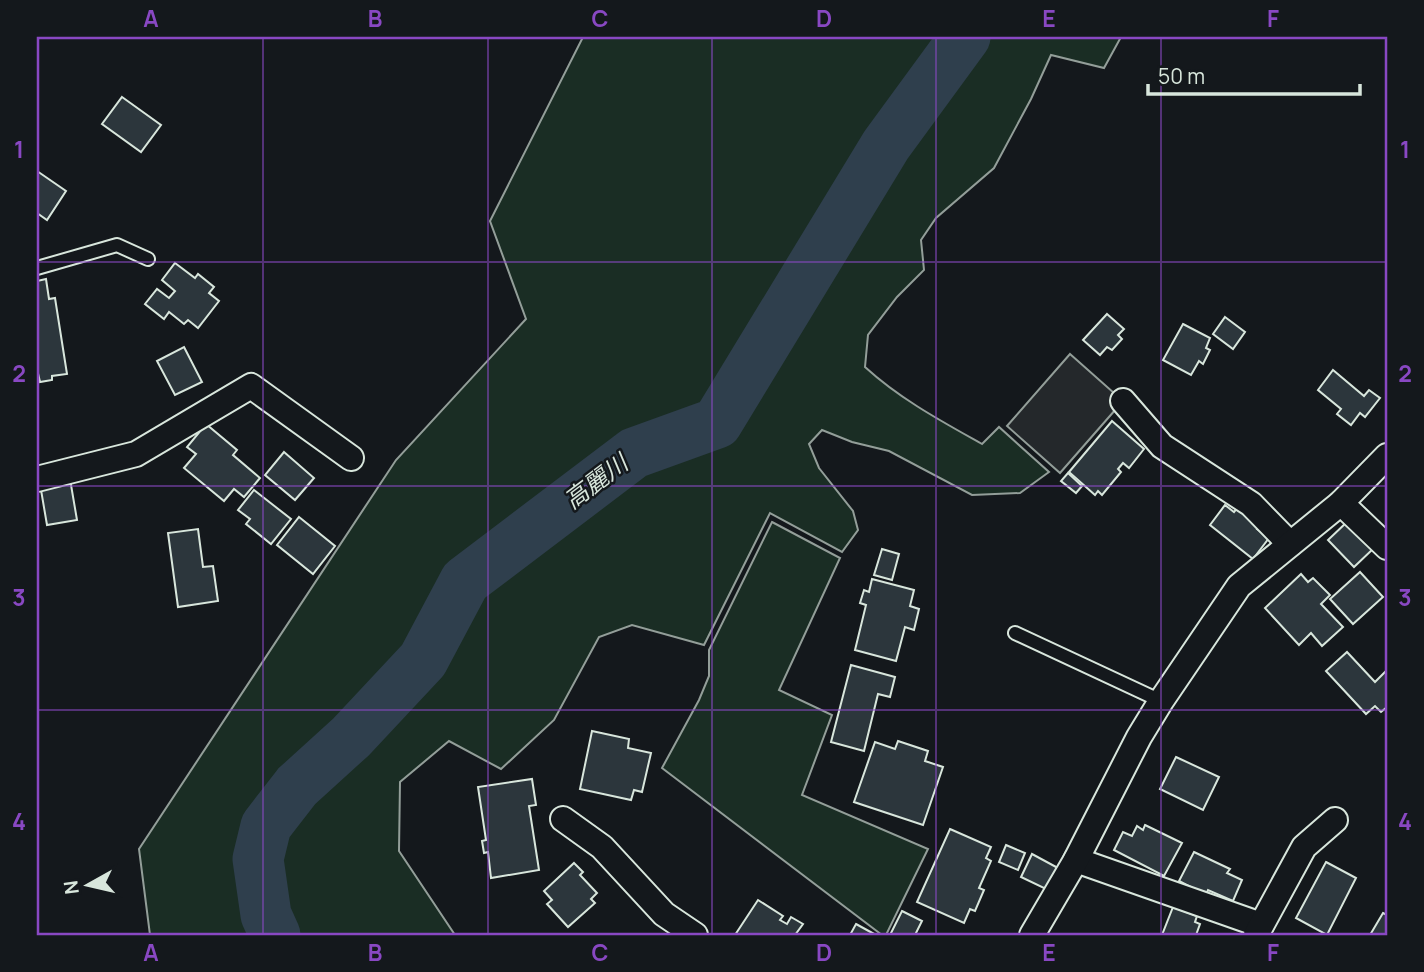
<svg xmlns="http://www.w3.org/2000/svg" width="1424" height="972" font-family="Manrope,'Noto Sans JP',sans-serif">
<rect width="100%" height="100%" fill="#14181c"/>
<g fill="#1a2d24" stroke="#939e99" stroke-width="2">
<path d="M 583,37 L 1121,37 L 1104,68 L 1051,55 L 1031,99 L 994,168 L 936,218 L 921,240 L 924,270 L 897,297 L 868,335 L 865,367 C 900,399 941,421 982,444 L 999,427 L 1049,472 L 1020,493 L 972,495 L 889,451 L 852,442 L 822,430 L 809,444 L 819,468 L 853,511 L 858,530 L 842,552 L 770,513 L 704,645 L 632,625 L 599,637 L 554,720 L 501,769 L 449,741 L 400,782 L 399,851 L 455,935 L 150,935 L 139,849 L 396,460 L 526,319 L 490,221 Z"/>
<polygon points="772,522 840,558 779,690 832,715 802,795 928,849 886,935 882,935 662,768 699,700 709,676 709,650"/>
</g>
<polygon fill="#24282b" stroke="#939e99" stroke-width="2" points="1070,354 1123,401 1060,473 1007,426"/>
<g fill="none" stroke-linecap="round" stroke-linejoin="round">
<polyline stroke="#2f3f4d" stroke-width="51" points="275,935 266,915 258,859 266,826 297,786 351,737 423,660 465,581 634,453 717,423 886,145 965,37"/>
</g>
<g fill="#2c363c" stroke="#d8e6dc" stroke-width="2">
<polygon points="122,97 161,125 141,152 102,124"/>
<polygon points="37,171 66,191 47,220 37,213"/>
<polygon points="175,263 195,278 198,274 214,287 209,293 219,301 198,328 188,320 184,324 169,312 164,319 145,304 157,289 169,298 175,291 162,280"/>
<polygon points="46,279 49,299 55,298 67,374 52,376 52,380 40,382 37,369 37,281"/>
<polygon points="1107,314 1124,329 1118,335 1122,339 1112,350 1107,347 1100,355 1083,340"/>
<polygon points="1225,317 1245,332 1233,349 1213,334"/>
<polygon points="1183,324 1210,338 1206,348 1210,350 1203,364 1199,361 1191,375 1163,360"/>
<polygon points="184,347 202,382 175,395 157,361"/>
<polygon points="1333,370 1364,396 1369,390 1380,398 1365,417 1360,413 1351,425 1337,414 1341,409 1318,390"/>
<polygon points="1112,421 1144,449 1129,468 1123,463 1118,469 1121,472 1102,495 1098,491 1095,495 1069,472"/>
<polygon points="206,424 237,450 233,455 260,478 244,497 234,489 224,501 184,468 196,454 187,447"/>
<polygon points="284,452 314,478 295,500 265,475"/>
<polygon points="1068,473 1082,486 1076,493 1061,481"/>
<polygon points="70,479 77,520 47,525 40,484"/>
<polygon points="254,490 291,519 271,544 246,524 250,519 238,510"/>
<polygon points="1225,505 1234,512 1238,507 1260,524 1257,529 1269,538 1253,559 1210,525"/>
<polygon points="299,517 335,546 313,574 277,545"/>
<polygon points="1348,521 1374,548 1354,567 1328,540"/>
<polygon points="198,529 203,567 213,566 218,601 178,607 168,533"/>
<polygon points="882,549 899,554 892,580 874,575"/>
<polygon points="1360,572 1383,597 1353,624 1330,599"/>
<polygon points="1301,574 1308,582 1313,578 1330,595 1321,604 1343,627 1322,646 1311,633 1299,645 1265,608"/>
<polygon points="872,579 914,590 910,606 919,609 914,630 905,627 896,661 855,650 866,605 860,603 864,590 869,592"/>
<polygon points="1347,652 1375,682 1387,670 1387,707 1381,712 1375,706 1366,714 1326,671"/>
<polygon points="851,665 895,677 890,697 878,694 864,751 831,742"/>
<polygon points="592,731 629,739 628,748 651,753 642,792 634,790 631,800 580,789"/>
<polygon points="898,741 928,751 925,761 943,767 923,825 854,802 875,742 895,749"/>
<polygon points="1176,757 1219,777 1203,810 1160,789"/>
<polygon points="532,779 536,805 529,806 539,870 491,878 488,852 484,853 482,841 486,840 478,787"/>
<polygon points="1145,825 1182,843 1164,876 1114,850 1123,832 1132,836 1137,826 1143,830"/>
<polygon points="950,829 991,847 986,858 991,861 979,888 984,890 975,911 970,909 964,923 917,902"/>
<polygon points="1006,845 1025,853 1018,870 999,862"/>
<polygon points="1194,852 1230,869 1227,873 1242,880 1233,901 1208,890 1206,895 1179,881"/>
<polygon points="1032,854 1058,868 1048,890 1021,877"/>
<polygon points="1326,862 1356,878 1327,935 1296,918"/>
<polygon points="574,863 583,872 580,875 597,893 591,899 595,903 568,927 547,904 552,900 544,891"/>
<polygon points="758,900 783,916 780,920 787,924 791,917 803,924 795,935 735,935"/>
<polygon points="1173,907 1197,916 1195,922 1200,924 1196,935 1162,935"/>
<polygon points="902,911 922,921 915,935 890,935"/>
<polygon points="1383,913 1387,915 1387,935 1370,935"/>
<polygon points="856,924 876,935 850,935"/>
</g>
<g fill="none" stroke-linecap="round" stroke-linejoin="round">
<defs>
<g id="lane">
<polyline points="37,268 117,245 148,259"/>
<polyline points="1015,633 1161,701"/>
</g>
<g id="street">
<polyline points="1123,401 1162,446 1251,504 1290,544"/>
<polyline points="37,479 136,454 251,386 351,458"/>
<polyline points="1341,503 1387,547"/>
<polyline points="563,819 602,847 664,914 695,935"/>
<polyline points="1076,860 1261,925"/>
<polyline points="1032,935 1076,860 1139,737 1161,701 1239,586 1341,503 1387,456"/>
<polyline points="1256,935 1304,847 1335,820"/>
</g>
</defs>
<use href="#lane" stroke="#d8e6dc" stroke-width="16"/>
<use href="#street" stroke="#d8e6dc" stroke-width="28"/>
<use href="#lane" stroke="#14181c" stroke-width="12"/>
<use href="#street" stroke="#14181c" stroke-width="24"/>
</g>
<path fill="none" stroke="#8948c3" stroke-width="2" stroke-opacity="0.55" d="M 263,37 L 263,935M 488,37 L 488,935M 712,37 L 712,935M 936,37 L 936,935M 1161,37 L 1161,935M 37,262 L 1387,262M 37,486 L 1387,486M 37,710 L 1387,710"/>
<g text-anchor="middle" stroke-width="5" stroke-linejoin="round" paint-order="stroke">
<g font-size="24" font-style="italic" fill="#d8e6dc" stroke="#14181c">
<text transform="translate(596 482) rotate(-37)" y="8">高麗川</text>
</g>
</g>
<rect width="1424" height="972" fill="none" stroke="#14181c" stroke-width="77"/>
<g transform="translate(88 885) rotate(262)" stroke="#14181c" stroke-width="5" paint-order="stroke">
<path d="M0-5L12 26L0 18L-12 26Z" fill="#d8e6dc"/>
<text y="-10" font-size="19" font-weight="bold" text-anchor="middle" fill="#d8e6dc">N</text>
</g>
<path d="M1148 84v10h212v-10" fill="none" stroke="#d8e6dc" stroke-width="3.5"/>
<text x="1158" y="84" font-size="21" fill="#d8e6dc" stroke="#14181c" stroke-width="5" paint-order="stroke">50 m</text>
<rect x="38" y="38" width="1348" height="896" fill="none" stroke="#8948c3" stroke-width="2.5"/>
<g font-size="23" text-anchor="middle" font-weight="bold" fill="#8948c3">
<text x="151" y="27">A</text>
<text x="375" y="27">B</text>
<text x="600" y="27">C</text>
<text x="824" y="27">D</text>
<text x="1049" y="27">E</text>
<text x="1273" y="27">F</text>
<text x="19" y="158">1</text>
<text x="1405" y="158">1</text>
<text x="19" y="382">2</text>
<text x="1405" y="382">2</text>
<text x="19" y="606">3</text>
<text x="1405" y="606">3</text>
<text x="19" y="830">4</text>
<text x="1405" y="830">4</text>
<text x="151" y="961">A</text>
<text x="375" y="961">B</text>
<text x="600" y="961">C</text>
<text x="824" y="961">D</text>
<text x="1049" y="961">E</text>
<text x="1273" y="961">F</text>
</g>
</svg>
